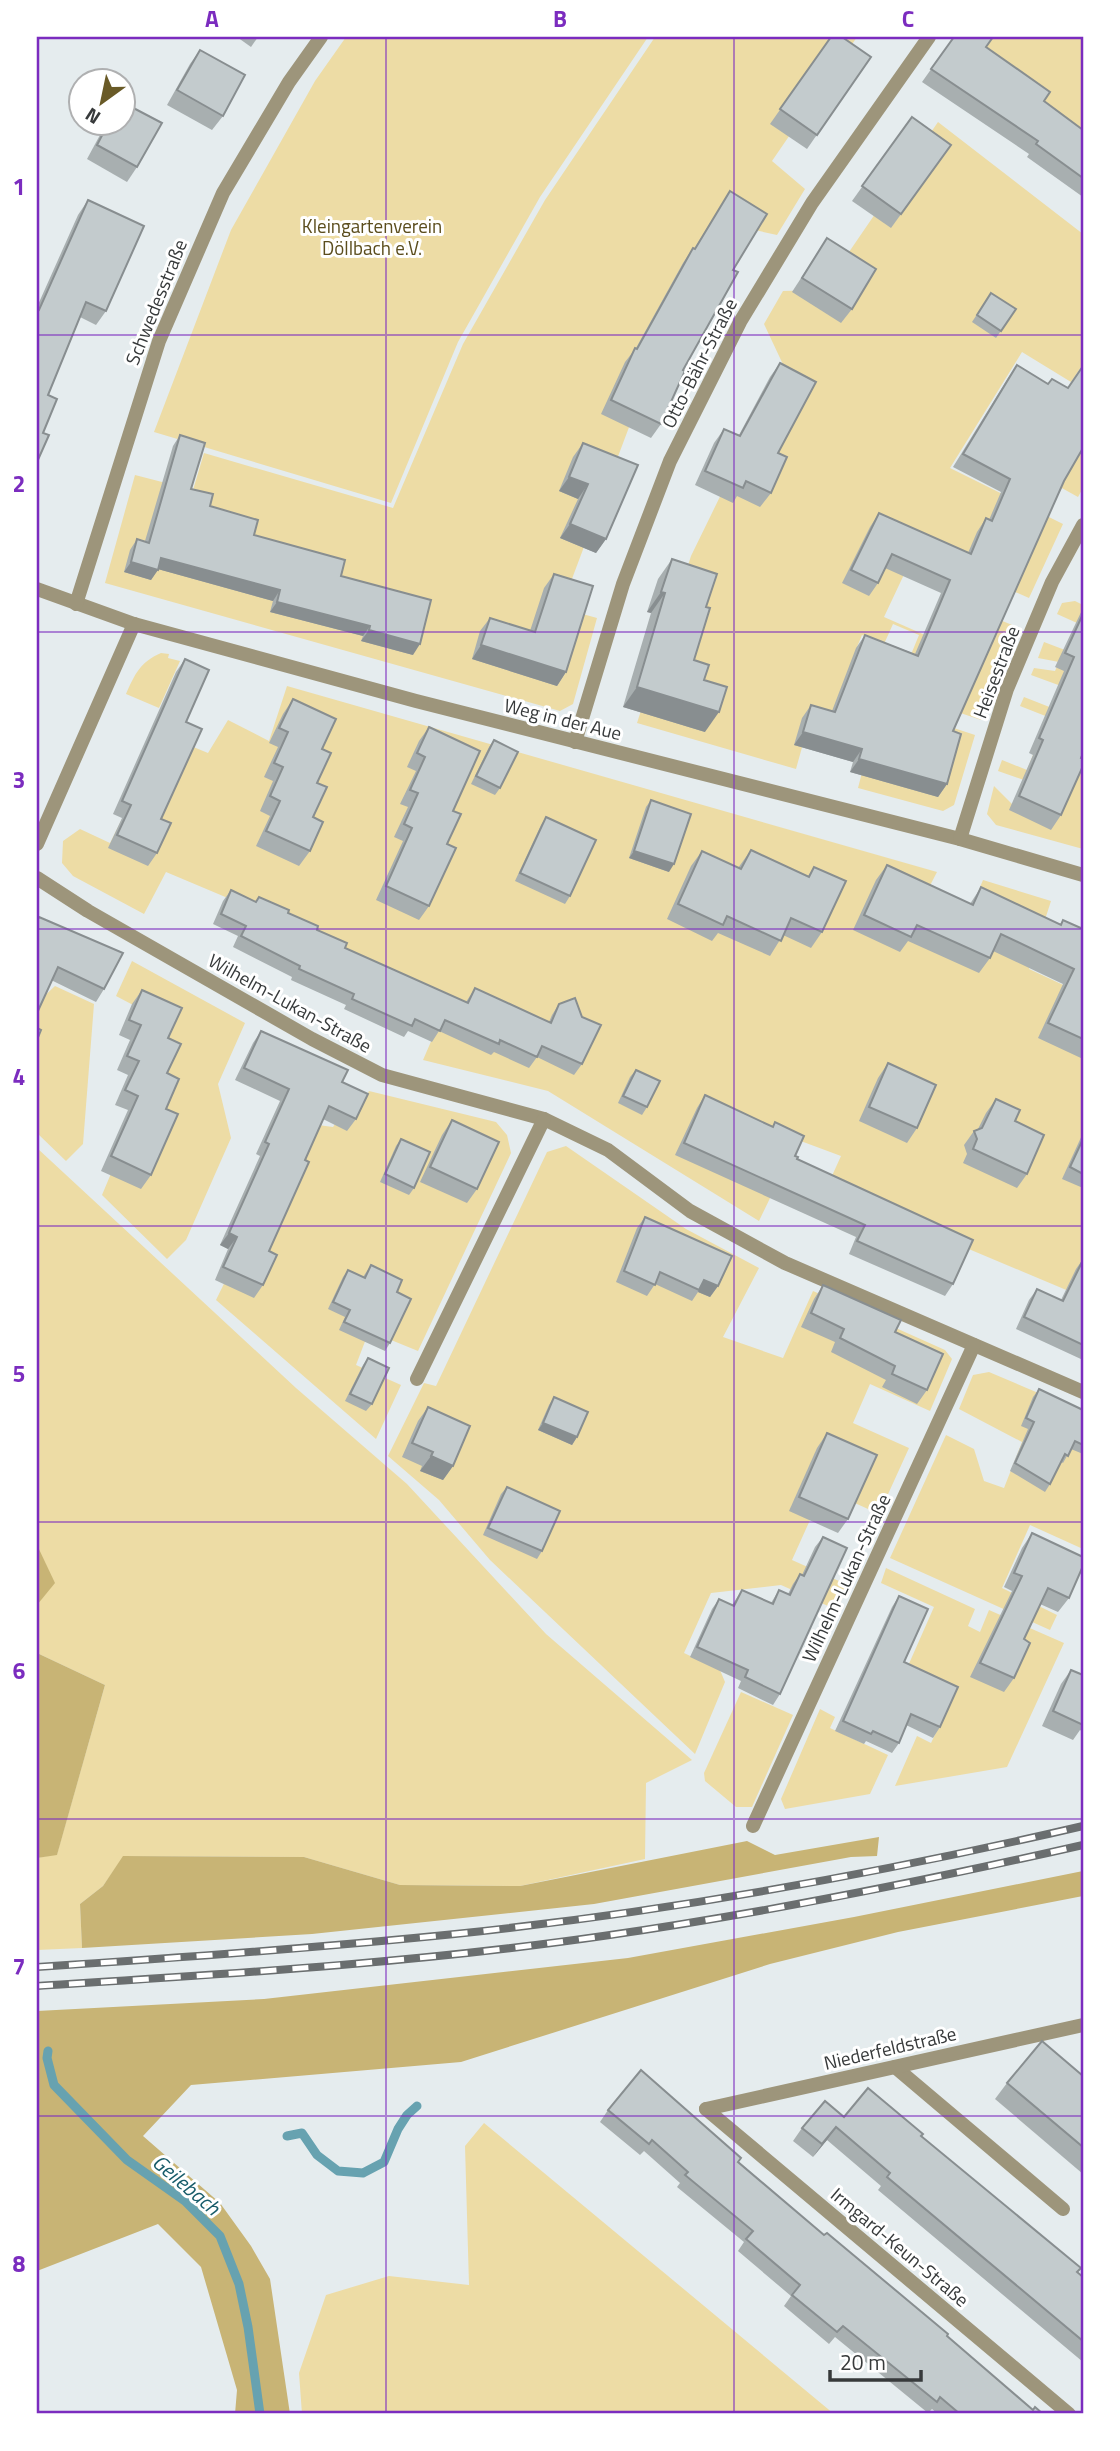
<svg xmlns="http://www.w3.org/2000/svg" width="1120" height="2451" font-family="'Titillium Web',sans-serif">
<rect width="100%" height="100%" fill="#e5ecee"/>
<g fill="#eddca5">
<polygon points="346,37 648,37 540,197 458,342 391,503 154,432 231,230 315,81"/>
<polygon points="655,37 857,37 772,161 805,189 777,235 732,225 640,398 561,608 597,618 573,704 560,711 105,583 135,475 193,490 204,453 393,508 463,344 545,200"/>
<polygon points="955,37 1083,37 1083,177"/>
<polygon points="938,122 1083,234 1083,364 1071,382 1022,352 950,468 1063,524 1029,598 916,549 884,617 982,660 1000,620 1017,627 981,720 896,691 919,635 893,624 884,644 862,635 857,647 866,699 975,735 954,805 943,811 858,788 868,749 806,733 796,769 637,723 691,556 733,470 788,375 764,324 783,291 823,290"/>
<polygon points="1083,447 1083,488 1078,497 1060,487"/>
<polygon points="1075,601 1083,605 1083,849 996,825 987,814 994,786 1013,805 1024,780 998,771 1002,760 1027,770 1048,717 1020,706 1024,697 1052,708 1061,686 1031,675 1034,668 1055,671 1059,662 1038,658 1044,642 1065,650 1077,623 1057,614 1062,603"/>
<path d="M 161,653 L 169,654 L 168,658 L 180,661 L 159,708 L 126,694 C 135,674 140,662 161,653 Z"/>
<polygon points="287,686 937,872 906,932 953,953 983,880 1051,901 1029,969 1074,990 1083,971 1083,1297 826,1189 841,1156 798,1140 759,1221 548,1091 423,1060 442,1016 242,904 166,872 144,914 73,876 62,863 63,841 80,829 110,843 164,735 208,753 228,720 269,741"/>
<polygon points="132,961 245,1023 218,1084 231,1138 186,1240 167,1259 102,1195 173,1026 116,996"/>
<polygon points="55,986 94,1004 83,1144 66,1161 37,1133 37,1003"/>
<polygon points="369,1091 496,1122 507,1135 511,1153 418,1351 369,1331 356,1365 401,1385 376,1439 216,1300 303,1123 333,1127 344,1110 356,1116"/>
<polygon points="566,1146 686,1229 759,1268 723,1337 783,1358 813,1291 945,1350 952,1359 930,1411 870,1384 853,1423 909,1448 879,1514 824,1489 792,1560 848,1585 837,1610 781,1585 711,1593 684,1653 720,1670 725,1682 695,1754 490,1560 439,1500 388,1456 424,1383 436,1386 547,1152"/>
<polygon points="37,1148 296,1388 407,1484 546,1634 692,1760 646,1783 645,1859 520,1886 400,1885 304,1857 124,1856 103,1886 80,1904 82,1948 37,1950 37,1858 57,1854 105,1685 37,1653"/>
<polygon points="989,1372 1083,1412 1083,1549 1030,1525 1002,1588 1057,1615 1050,1630 890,1558 946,1435 974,1449 984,1481 1004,1488 1022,1442 959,1409 973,1375"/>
<polygon points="886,1568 975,1609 968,1626 980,1632 989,1610 1064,1643 1007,1767 895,1786 917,1736 931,1743 953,1697 904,1675 934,1607 881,1583"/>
<polygon points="741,1692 793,1715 752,1807 736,1807 705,1781 704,1773"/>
<polygon points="820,1709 835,1717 830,1728 888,1755 870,1794 785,1809 781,1799"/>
<polygon points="484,2123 834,2414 302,2414 299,2373 326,2295 389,2276 469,2285 465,2146"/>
</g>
<g fill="#c8b475">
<polygon points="37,1545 55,1583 37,1605"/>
<polygon points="37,1653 105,1685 57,1855 37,1858"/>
<polygon points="879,1837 877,1856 851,1857 594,1904 312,1934 82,1948 80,1904 103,1886 123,1856 304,1857 400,1885 520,1886 747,1841 775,1855"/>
<polygon points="1083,1871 1083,1896 898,1932 770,1964 461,2062 191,2085 143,2136 220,2203 251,2246 270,2279 290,2414 235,2414 237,2390 201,2267 158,2224 37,2271 37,2011 264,1999 628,1958 854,1917"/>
</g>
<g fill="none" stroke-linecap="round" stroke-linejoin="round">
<g stroke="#67a2b0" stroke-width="9">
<polyline points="48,2051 47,2058 54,2085 127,2160 185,2201 220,2236 239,2284 248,2327 260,2414"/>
<polyline points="287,2136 302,2133 317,2155 338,2171 363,2173 384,2162 398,2129 407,2115 417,2106"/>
</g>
<g stroke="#9d957b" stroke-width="14">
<polyline points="37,589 134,624 416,701 960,839 1083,875"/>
<polyline points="76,604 159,341 223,193 289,82 321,37"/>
<polyline points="575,742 623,584 670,461 740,322 812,203 929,37"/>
<polyline points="960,839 1007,689 1052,582 1083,525"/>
<polyline points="37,844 134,624"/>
<polyline points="37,878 88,911 312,1039 382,1075 544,1119 608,1150 690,1211 785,1263 1083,1392"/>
<polyline points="417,1379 544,1119"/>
<polyline points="753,1826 974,1345"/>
<polyline points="895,2067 1063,2209"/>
<polyline points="706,2109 1069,2414"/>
<polyline points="706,2109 1083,2025"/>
</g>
<defs>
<g id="rail">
<path d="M 37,1967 C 176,1958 316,1948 455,1934 C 666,1912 877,1874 1083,1826"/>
<path d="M 37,1986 C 226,1974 416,1963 603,1936 C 765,1913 924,1881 1083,1845"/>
</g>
</defs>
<use href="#rail" stroke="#6a6e6f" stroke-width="8"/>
<use href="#rail" stroke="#fff" stroke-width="5" stroke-dasharray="16" stroke-linecap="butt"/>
</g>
<g fill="#a8afb0">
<polygon points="237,37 258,37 251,47"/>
<polygon points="831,37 871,57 807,149 770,124"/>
<polygon points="954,37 986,47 1044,101 1083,130 1083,197 1027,157 1029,154 922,82"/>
<polygon points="200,50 223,116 212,130 167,105 190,64"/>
<polygon points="912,117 951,145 891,228 852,201"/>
<polygon points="107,122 122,122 137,167 127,182 87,159"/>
<polygon points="730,191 733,270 683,370 661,424 651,438 601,414 625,362 636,348 683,263 693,248 694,249"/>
<polygon points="88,200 106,311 96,325 80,317 48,395 43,433 37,462 37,307 78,215"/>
<polygon points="827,238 852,309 841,323 792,292"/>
<polygon points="991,293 1016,309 996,338 972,322"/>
<polygon points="780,363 778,453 771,493 760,507 737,496 733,503 695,485 714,443 724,429 739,435 770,377"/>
<polygon points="1017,365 1048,384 1052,379 1064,481 953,731 947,784 938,797 850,772 853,762 794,745 802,718 811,705 832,711 856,648 865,635 915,654 941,593 885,568 878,583 869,596 842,583 870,527 879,513 968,553 977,532 986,518 989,520 1001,492 953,467 1008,378"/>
<polygon points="180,435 191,489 210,506 254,535 341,576 413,655 361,641 363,636 270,612 273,601 158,569 151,580 124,572 130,550 137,539 145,541 173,446"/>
<polygon points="583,443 606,539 596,553 560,538 578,499 559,491 573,457"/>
<polygon points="672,559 706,607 694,660 704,680 705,732 623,707 651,613 647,612 658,579"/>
<polygon points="554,574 566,672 557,686 472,659 480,631 490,618 530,631 544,588"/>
<polygon points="1083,608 1083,753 1061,815 1051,830 1009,810 1033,755 1029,753 1064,671 1055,667"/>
<polygon points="185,659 186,722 161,819 157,853 148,866 108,848 122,818 113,814 176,672"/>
<polygon points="293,699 322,749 313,817 310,851 299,866 256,846 270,816 260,811 273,781 264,777 278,747 269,743 283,714"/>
<polygon points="429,727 453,811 447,844 429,906 419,920 376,900 403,841 394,837 408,807 400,804 416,771 407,767 419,741"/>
<polygon points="494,740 500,788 495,795 471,784 489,747"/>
<polygon points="651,800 669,872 629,858 646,807"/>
<polygon points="546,817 570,896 565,904 515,881 541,825"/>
<polygon points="751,850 808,876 814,867 822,932 811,948 783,935 770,956 718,933 712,941 667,919 691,866 702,851 738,868"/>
<polygon points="887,865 970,904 981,887 1060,924 1063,920 1083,929 1083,1059 1038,1038 1063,984 993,951 990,958 979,973 908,941 900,952 853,930 876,880"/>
<polygon points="231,890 256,902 259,897 317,930 345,948 466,1002 475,988 549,1022 552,1015 559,1004 582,1064 574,1075 537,1057 529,1068 494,1052 491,1055 439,1031 432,1042 408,1031 404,1037 344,1009 346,1005 291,980 292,977 233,947 238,936 213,924 223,901"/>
<polygon points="39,917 104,989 96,1002 51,980 37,1013 37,919"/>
<polygon points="142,990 168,1038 166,1109 151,1175 141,1189 101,1171 128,1110 115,1105 128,1075 117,1070 130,1040 119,1035 132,1004"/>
<polygon points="261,1031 342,1082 356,1119 347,1131 323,1119 305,1160 269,1251 263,1285 254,1298 215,1280 228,1249 220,1245 260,1156 256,1154 280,1101 235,1080 253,1043"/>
<polygon points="888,1063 917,1128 907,1143 859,1121 878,1078"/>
<polygon points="636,1070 647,1107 642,1115 618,1103 630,1077"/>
<polygon points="705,1095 772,1127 775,1122 797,1159 953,1284 945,1296 849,1254 856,1237 675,1155 697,1108"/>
<polygon points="996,1099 1015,1121 1027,1174 1017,1188 963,1163 967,1154 964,1145 974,1131 978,1129 986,1113"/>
<polygon points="452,1120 477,1189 467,1203 420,1182 442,1135"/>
<polygon points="1083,1133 1083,1188 1062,1179"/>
<polygon points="401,1139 414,1188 409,1195 380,1182 396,1146"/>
<polygon points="645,1217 718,1286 710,1297 698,1292 692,1301 655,1284 647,1296 616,1282 637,1228"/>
<polygon points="1083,1259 1083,1360 1016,1329 1029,1300 1037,1289 1061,1300 1076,1269"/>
<polygon points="371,1265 397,1292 390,1343 385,1351 339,1330 345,1317 328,1309 343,1277 348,1270 363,1277"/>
<polygon points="823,1285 895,1332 927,1390 917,1404 882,1387 886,1380 831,1352 835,1342 801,1327 814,1299"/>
<polygon points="368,1358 372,1404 366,1411 345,1401 363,1365"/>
<polygon points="1039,1389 1083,1410 1083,1454 1071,1449 1063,1463 1061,1462 1050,1484 1045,1492 1010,1471 1028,1429 1021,1426 1033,1397"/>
<polygon points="554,1397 577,1437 572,1445 538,1430 549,1405"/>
<polygon points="428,1407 453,1466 443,1480 420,1471 422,1466 402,1457 418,1421"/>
<polygon points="827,1433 848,1519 838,1533 789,1511 817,1448"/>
<polygon points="507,1487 542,1551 537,1559 483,1535 501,1494"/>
<polygon points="1032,1533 1069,1598 1058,1612 1040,1604 1024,1639 1014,1678 1004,1692 970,1677 1012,1591 1004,1587 1022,1548"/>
<polygon points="823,1537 780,1694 773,1705 738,1688 741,1681 690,1657 712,1609 719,1599 732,1605 742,1590 771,1603 779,1590 788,1594 793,1584 800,1574 802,1575 815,1547"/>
<polygon points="899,1596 904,1662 940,1727 933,1738 906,1725 899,1743 892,1753 866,1741 864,1744 835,1731 892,1607"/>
<polygon points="1071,1670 1083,1675 1083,1732 1080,1730 1073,1740 1042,1726 1061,1684"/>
<polygon points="1083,2076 1083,2174 995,2099 1007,2083"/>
<polygon points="608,2110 739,2162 824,2235 947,2336 1033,2410 1043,2414 938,2414 932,2409 928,2413 835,2337 829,2344 784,2306 791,2296 738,2251 744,2242 677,2187 680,2183 644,2151 640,2155 600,2122"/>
<polygon points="844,2117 921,2136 1083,2277 1083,2362 878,2190 881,2186 827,2140 813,2157 793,2141 802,2128"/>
</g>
<g fill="#888e90">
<polygon points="569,477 588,484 578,499 559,491"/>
<polygon points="570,524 606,539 596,553 560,538"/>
<polygon points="161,558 280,590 273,601 154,568"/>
<polygon points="131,562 158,570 151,580 124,572"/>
<polygon points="661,592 665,593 651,613 647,612"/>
<polygon points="277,602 370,626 363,636 270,612"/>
<polygon points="369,630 420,644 413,655 361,641"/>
<polygon points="481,645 566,672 557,686 472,659"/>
<polygon points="637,687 719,712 705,732 623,707"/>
<polygon points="803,732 862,749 853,762 794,745"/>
<polygon points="859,759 947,784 938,797 850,772"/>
<polygon points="634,851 674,864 669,872 629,858"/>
<polygon points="229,1233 237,1237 228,1249 220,1245"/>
<polygon points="704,1280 718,1286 710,1297 698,1292"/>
<polygon points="543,1423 577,1437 572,1445 538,1430"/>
<polygon points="431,1456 453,1466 443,1480 420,1471"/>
<polygon points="836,2127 827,2140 813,2157 822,2144"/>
</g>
<g fill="#c3cbcd" stroke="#888e90" stroke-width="2">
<polygon points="831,37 842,37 871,57 817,135 780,109"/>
<polygon points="954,37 993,37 986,47 1050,92 1044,101 1083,130 1083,178 1036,144 1038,141 931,69"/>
<polygon points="200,50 245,75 223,116 177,90"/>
<polygon points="122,102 162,123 137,167 97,145 109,122 122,122"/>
<polygon points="912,117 951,145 901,214 862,186"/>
<polygon points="730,191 767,214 733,270 738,272 683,370 685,371 661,424 611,400 635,348 637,349 693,248 695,249"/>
<polygon points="88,200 144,226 106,311 86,302 48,395 57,399 43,433 49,435 37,462 37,309 39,310"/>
<polygon points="827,238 876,269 852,309 802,278"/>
<polygon points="991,293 1016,309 1001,331 977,315"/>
<polygon points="780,363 816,382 778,453 787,457 771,493 746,481 743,488 705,471 724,429 740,436"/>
<polygon points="1017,365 1048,384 1052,379 1068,388 1083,366 1083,448 1064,481 953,731 961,734 947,784 859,759 862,749 803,732 811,705 835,712 865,635 918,656 950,580 892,554 878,583 851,570 879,513 971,554 986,518 992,521 1010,479 963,454"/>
<polygon points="180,435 205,443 191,489 213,494 210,506 258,520 254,535 345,560 341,576 431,600 420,644 369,630 370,626 277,602 280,590 161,558 158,570 131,562 137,539 149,543"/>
<polygon points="583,443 638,465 606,539 570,524 588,484 569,477"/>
<polygon points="672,559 717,574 706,607 710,608 694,660 709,665 704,680 727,687 719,712 637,687 665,593 661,592"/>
<polygon points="554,574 593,586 566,672 481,645 490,618 535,632"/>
<polygon points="1083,614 1083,753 1081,758 1083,759 1083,766 1061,815 1019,796 1043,740 1039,738 1074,657 1065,653"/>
<polygon points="185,659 209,670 186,722 202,729 161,819 171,823 157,853 117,835 131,805 122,801"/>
<polygon points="293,699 336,719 322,749 331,753 317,783 327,787 313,817 323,822 310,851 266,831 280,801 270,796 283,767 274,763 288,732 279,728"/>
<polygon points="429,727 480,751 453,811 461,814 447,844 456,848 429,906 386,886 412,828 404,824 418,793 410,790 425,757 417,753"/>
<polygon points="494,740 518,752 500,788 476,776"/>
<polygon points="651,800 691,814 674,864 634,851"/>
<polygon points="546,817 596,840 570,896 520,873"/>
<polygon points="751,850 809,877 814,867 846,881 822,932 791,918 781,941 727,916 723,925 678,904 702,851 741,869"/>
<polygon points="887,865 973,905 981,887 1061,925 1063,920 1083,929 1083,1039 1048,1023 1074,969 1001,934 990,958 917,925 911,937 864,915"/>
<polygon points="231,890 256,902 259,897 289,910 288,913 318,926 317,930 347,943 345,948 468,1003 475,988 551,1023 559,1004 575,998 582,1017 601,1025 582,1064 542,1046 537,1057 500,1040 499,1044 445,1020 440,1031 415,1019 412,1026 352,999 354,994 299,969 300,966 241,936 246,926 221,914"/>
<polygon points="39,917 123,953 104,989 58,967 37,1013 37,921"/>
<polygon points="142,990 182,1008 168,1038 181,1044 167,1073 179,1079 166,1109 178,1114 151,1175 111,1156 138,1096 125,1090 139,1061 127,1056 141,1025 129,1020"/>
<polygon points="37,1028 41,1030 37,1040"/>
<polygon points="261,1031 348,1070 342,1082 368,1094 356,1119 329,1106 305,1160 309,1162 269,1251 277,1255 263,1285 223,1267 237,1237 229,1233 269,1144 265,1142 289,1089 244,1068"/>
<polygon points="888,1063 936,1085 917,1128 869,1107"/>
<polygon points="636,1070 660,1081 647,1107 623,1096"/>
<polygon points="705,1095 773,1127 775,1122 804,1136 795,1156 798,1157 797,1159 973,1240 953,1284 857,1241 865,1225 684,1143"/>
<polygon points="996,1099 1020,1110 1015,1121 1044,1135 1027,1174 973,1149 977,1139 974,1131 982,1128"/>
<polygon points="452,1120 499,1142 477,1189 430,1167"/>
<polygon points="401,1139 430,1152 414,1188 385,1174"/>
<polygon points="1083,1139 1083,1174 1070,1167"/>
<polygon points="645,1217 732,1256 718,1286 704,1280 699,1290 660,1272 655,1285 624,1271"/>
<polygon points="1083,1260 1083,1345 1024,1317 1037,1289 1063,1301"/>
<polygon points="371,1265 402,1280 397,1292 411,1299 390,1343 344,1322 350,1310 333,1302 348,1270 365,1278"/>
<polygon points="823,1285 901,1320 895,1332 943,1354 927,1390 892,1374 895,1366 840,1338 844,1329 811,1313"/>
<polygon points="368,1358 389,1368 372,1404 350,1394"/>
<polygon points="1039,1389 1083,1410 1083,1445 1075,1441 1068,1456 1065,1454 1050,1484 1015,1463 1034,1422 1026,1418"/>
<polygon points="554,1397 588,1412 577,1437 543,1423"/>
<polygon points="428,1407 470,1426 453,1466 431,1456 433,1452 412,1443"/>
<polygon points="827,1433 877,1455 848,1519 799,1497"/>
<polygon points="507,1487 560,1511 542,1551 488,1528"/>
<polygon points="1032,1533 1083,1557 1083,1566 1069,1598 1048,1588 1024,1639 1030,1643 1014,1678 980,1663 1022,1576 1014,1573"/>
<polygon points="823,1537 847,1548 780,1694 745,1677 748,1670 697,1647 719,1599 734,1606 742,1590 773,1604 779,1590 790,1595 800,1574 804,1576"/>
<polygon points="899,1596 928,1609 904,1662 958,1687 940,1727 911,1714 899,1743 873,1731 871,1734 843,1721"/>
<polygon points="1071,1670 1083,1675 1083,1725 1053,1711"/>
<polygon points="1042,2041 1083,2076 1083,2147 1007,2083"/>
<polygon points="641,2070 741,2158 738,2162 824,2235 827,2233 948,2334 947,2336 1033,2410 1035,2407 1043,2414 960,2414 940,2397 937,2402 843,2326 837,2332 792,2295 800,2285 746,2239 753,2231 685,2175 688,2172 652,2140 649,2144 608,2110"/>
<polygon points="868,2088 923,2134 921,2136 1081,2268 1077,2272 1083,2277 1083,2341 887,2177 890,2173 836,2127 822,2144 802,2128 825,2101 844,2117"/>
</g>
<path fill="none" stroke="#7b2cbf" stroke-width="2" stroke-opacity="0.55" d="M 386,37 L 386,2414M 734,37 L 734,2414M 37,335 L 1083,335M 37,632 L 1083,632M 37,929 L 1083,929M 37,1226 L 1083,1226M 37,1522 L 1083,1522M 37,1819 L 1083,1819M 37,2116 L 1083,2116"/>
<g text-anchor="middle" stroke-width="6" stroke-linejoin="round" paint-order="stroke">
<g font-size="19" fill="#5b4d1d" stroke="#fff">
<text x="372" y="233">Kleingartenverein<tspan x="372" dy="22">Döllbach e.V.</tspan></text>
</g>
<g font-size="19" fill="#373a3b" stroke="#fff">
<text transform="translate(156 302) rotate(-68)" y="7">Schwedesstraße</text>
<text transform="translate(699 363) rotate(-63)" y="7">Otto-Bähr-Straße</text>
<text transform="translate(996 672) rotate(-69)" y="7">Heisestraße</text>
<text transform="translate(563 719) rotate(14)" y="7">Weg in der Aue</text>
<text transform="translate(290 1003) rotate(29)" y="7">Wilhelm-Lukan-Straße</text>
<text transform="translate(846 1578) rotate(-65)" y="7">Wilhelm-Lukan-Straße</text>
<text transform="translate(890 2048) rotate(-13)" y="7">Niederfeldstraße</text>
<text transform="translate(900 2247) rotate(40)" y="7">Irmgard-Keun-Straße</text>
</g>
<g font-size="21" font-style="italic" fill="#185c6a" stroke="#fff">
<text transform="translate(186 2185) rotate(40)" y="7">Geilebach</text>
</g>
</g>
<rect width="1120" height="2451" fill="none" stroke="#ffffff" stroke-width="77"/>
<g transform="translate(102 102) rotate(213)"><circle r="33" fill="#ffffff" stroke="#afb0b1" stroke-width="2"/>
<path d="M0-5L12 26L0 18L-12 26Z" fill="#695a27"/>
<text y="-10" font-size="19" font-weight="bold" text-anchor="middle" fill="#373a3b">N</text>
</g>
<path d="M830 2370v10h91v-10" fill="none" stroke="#373a3b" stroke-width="3.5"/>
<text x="840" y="2370" font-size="21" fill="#373a3b" stroke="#ffffff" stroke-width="5" paint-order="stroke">20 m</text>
<rect x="38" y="38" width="1044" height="2374" fill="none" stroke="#7b2cbf" stroke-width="2.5"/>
<g font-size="23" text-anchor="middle" font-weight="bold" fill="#7b2cbf">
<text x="212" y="27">A</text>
<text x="560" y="27">B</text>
<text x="908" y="27">C</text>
<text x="19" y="195">1</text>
<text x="19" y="492">2</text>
<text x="19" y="788">3</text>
<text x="19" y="1085">4</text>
<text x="19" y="1382">5</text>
<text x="19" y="1679">6</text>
<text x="19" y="1975">7</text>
<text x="19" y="2272">8</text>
</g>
</svg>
